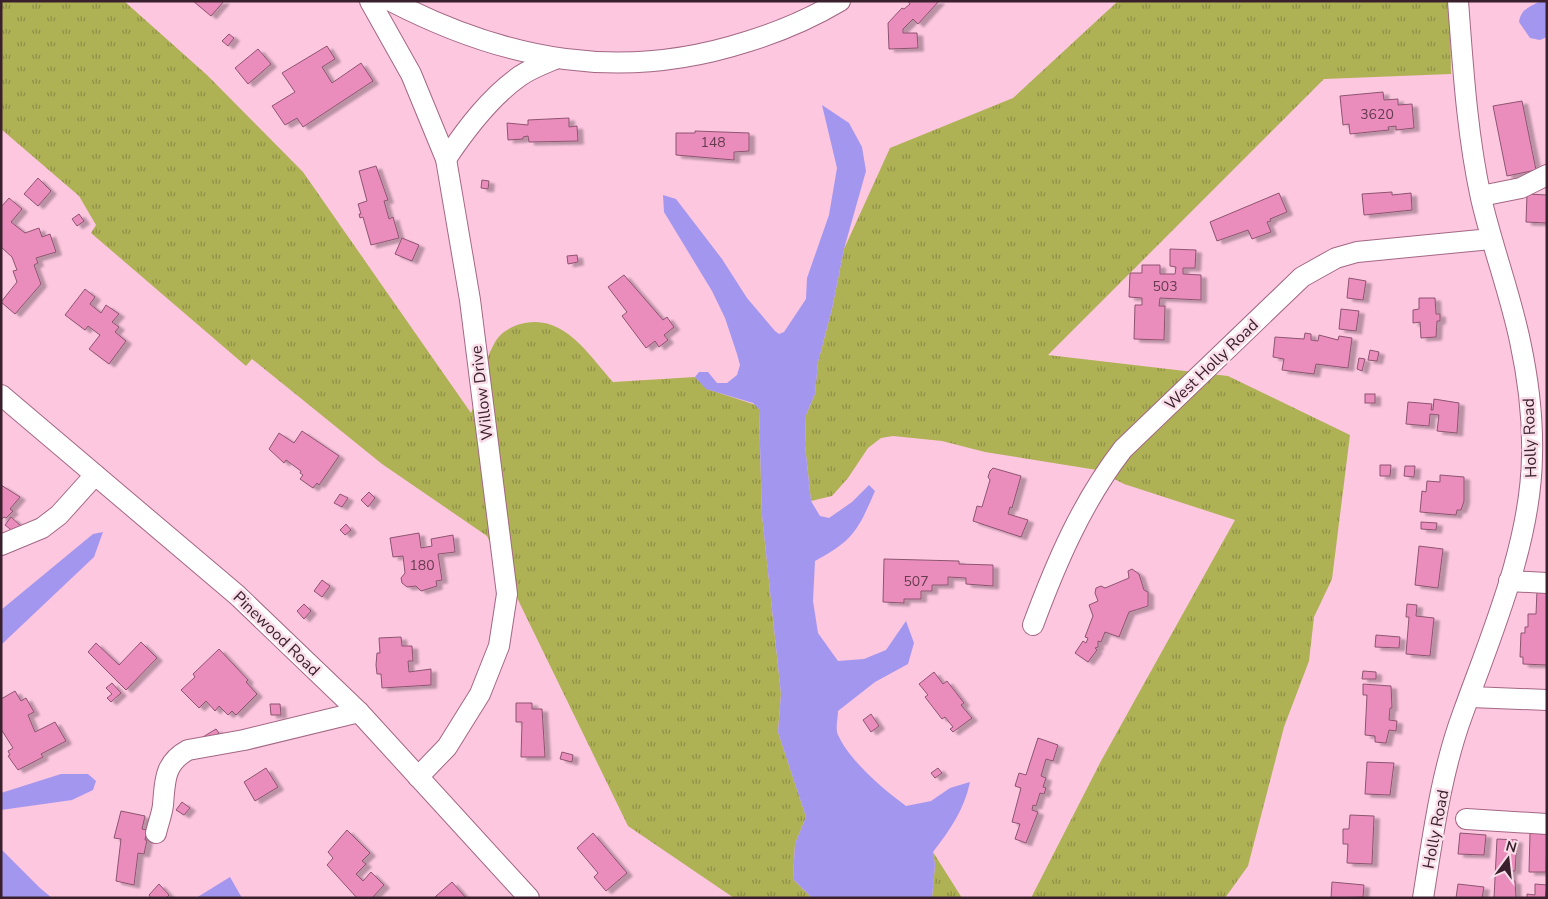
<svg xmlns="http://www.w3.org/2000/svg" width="1548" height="899" font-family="'Nunito Sans',sans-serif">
<defs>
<pattern id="grass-tufts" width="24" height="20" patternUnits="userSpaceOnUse" patternTransform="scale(1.25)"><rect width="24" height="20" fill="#afb155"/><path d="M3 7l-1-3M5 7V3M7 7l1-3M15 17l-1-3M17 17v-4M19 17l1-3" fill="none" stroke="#8f9047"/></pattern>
<filter id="shadow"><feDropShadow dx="5.5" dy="3" stdDeviation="1" flood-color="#0004"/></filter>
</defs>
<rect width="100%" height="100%" fill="#fdc7e0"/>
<g fill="url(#grass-tufts)">
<path d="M 1,1 L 124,1 L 207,75 L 303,172 L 471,413 C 481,391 482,365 494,344 C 499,334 507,329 517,325 C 562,310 587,353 613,382 L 695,377 L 707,389 L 756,405 L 759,409 L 762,515 L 781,694 L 778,732 L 806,817 L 795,844 L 793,879 L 812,898 L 734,898 L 628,826 L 487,536 L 382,464 L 252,359 L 246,366 L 91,233 L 96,225 L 79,196 L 1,129 Z"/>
<polygon points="1118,1 1450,1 1451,74 1324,79 1048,355 1228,376 1350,435 1332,579 1314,617 1309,661 1284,727 1248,866 1225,898 1031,898 1101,761 1235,520 1124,484 1097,470 985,452 942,441 893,436 881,438 868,448 848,478 832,496 811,501 805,445 806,415 815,394 818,362 832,309 844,249 890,148 1013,98"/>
<polygon points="933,852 962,898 932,898 935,865"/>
</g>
<g fill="#a396ef">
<path d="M 1541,1 L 1547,1 L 1547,37 L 1540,40 L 1530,38 L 1519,22 C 1521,9 1529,7 1541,1 Z"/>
<path d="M 822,105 L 849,123 L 862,147 L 866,171 L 844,249 L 832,309 L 818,362 L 815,394 L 806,415 L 805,445 L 811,501 L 820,516 L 829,518 L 852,502 L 869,485 L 875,491 C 858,530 854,540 815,561 L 813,601 L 818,633 L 838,661 L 864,659 L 886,650 L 906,621 L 914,643 L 908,664 L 875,682 L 838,711 C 838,718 835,729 838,735 C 850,761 883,789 906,806 L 931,801 L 950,788 L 970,782 C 964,810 950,830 933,852 L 935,865 L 932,898 L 812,898 L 793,879 L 795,844 L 806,817 L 778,732 L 781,694 L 762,515 L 759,409 L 753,403 L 706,389 L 695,377 L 699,372 L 708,372 L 717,383 L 727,383 L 737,375 L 740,365 L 737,354 L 725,318 L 712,291 L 664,212 L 663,195 L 676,199 L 722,259 L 747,298 L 775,331 L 779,334 L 784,332 L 806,299 L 807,278 L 829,215 L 837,168 Z"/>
<polygon points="103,532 94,557 1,645 1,610 93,534"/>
<polygon points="61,774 88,774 96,781 93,790 72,800 1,810 1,793"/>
<polygon points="1,849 40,888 52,898 1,898"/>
<polygon points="230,877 242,898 196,898"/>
</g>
<g fill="#eb8dbc" stroke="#8d5470" filter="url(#shadow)">
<polygon points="193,1 224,1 211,16"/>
<polygon points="939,1 918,24 913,19 903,29 903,33 917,33 918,48 889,49 888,23 902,8 904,9 910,4 908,1"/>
<polygon points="229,34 234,38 228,46 222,41"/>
<polygon points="327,46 335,59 322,67 332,83 361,63 373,81 303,127 297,118 285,125 272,106 295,92 282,73"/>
<polygon points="258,49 271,64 248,84 235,68"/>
<polygon points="1383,92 1384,100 1398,99 1398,105 1412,104 1414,128 1396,130 1396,126 1388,127 1389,130 1350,134 1349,124 1343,125 1340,96"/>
<polygon points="1522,101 1536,170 1507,176 1493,106"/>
<polygon points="569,118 569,127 577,126 578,141 529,142 528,136 523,137 523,139 508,140 507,123 528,125 528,120"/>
<polygon points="695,131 749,133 749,151 734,152 734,160 676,155 676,133 695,133"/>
<polygon points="376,166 388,200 384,201 389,219 393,217 399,238 371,245 363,217 360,218 359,214 361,214 358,204 367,201 359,171"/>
<polygon points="38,178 51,191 38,206 24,194"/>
<polygon points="482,180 489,181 488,189 481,188"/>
<polygon points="1392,192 1392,195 1411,193 1412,210 1364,215 1362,194"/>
<polygon points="1279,193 1287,212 1270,219 1271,221 1267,222 1271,232 1252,239 1248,230 1217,241 1210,222"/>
<polygon points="1527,194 1547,195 1547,223 1526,222"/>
<polygon points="9,198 22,209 11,222 25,233 39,228 42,237 50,234 56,252 36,258 38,263 34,265 41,284 15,314 1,302 17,282 13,271 17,270 12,257 1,247 1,207"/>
<polygon points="79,214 84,221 77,226 72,219"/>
<polygon points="402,238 419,245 412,261 395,254"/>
<polygon points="1170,249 1196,250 1195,268 1183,268 1183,274 1201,275 1201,300 1160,298 1159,306 1165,306 1164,340 1134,339 1135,305 1142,305 1142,298 1129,297 1130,273 1142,273 1142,265 1160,265 1160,274 1175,274 1176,267 1170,266"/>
<polygon points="577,255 578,262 568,264 567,256"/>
<polygon points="624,275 663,320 667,317 674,327 664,335 668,340 659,347 655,341 646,348 622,316 627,312 608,287"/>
<polygon points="1349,278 1366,281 1363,300 1347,298"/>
<polygon points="85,289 95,297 90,304 101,313 106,305 119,314 112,322 119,327 115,332 126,341 109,364 89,349 100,335 88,326 85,330 65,315"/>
<polygon points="1419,298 1435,298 1436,314 1440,314 1440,321 1437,321 1436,337 1421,338 1420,322 1413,323 1413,310 1419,309"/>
<polygon points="1341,309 1359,311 1356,331 1339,329"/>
<polygon points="1305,333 1311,334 1311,340 1318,341 1319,335 1338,340 1339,336 1352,338 1348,368 1316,364 1314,374 1282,370 1284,359 1273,357 1275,337 1304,339"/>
<polygon points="1370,350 1379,352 1377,361 1368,360"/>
<polygon points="1359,358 1365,359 1362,371 1357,369"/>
<rect x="1365" y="394" width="10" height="9"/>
<polygon points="1434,399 1459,403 1457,433 1437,431 1439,415 1430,414 1429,426 1406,424 1408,402 1432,404 1431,410 1433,410"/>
<polygon points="302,431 339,456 319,485 317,483 313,488 300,479 303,475 300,473 301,471 286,460 284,463 269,449 279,433 294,443"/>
<polygon points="1380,465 1391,465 1390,476 1380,476"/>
<polygon points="1405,466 1415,466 1414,477 1404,476"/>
<polygon points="993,468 1021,476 1012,508 1010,507 1008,514 1028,520 1021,537 973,521 977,506 982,507 990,480 988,477 990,471"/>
<polygon points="1440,475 1464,477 1464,501 1461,510 1457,510 1456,515 1420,512 1422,491 1426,492 1427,481 1440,482"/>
<polygon points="1,485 20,497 10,509 13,511 6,518 4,517 1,520"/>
<polygon points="369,492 375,498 368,507 361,500"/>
<polygon points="340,494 348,498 342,507 334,503"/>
<polygon points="11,517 21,526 15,533 5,525"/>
<polygon points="1421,522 1437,523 1436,530 1421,529"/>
<polygon points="346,524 351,530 345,535 340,530"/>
<polygon points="419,533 421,548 432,546 431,539 453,535 455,552 438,554 442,580 436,581 437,586 421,591 416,586 407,587 402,583 401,578 405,573 403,556 393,557 390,538"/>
<polygon points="1419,546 1443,549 1438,588 1415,585"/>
<polygon points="884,559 959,561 959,564 993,565 993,586 966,584 966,578 948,577 948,585 932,585 932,591 921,591 921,599 904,599 904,603 883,602"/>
<polygon points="1132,569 1139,574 1144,590 1148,592 1148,606 1129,612 1119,637 1105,632 1101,642 1098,641 1098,647 1095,648 1097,650 1088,662 1075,653 1083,641 1086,643 1088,638 1085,637 1093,616 1089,605 1098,601 1095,593 1096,588 1101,586 1105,588 1129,578 1128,571"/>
<polygon points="322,580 330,586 322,597 314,591"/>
<polygon points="1537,591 1547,592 1547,665 1523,664 1523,657 1520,657 1521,633 1525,633 1525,627 1528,627 1528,614 1536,614"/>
<polygon points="304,604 311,611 304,619 297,611"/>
<polygon points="1407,604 1417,605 1416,616 1434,618 1430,656 1406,654 1409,617 1406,617"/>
<polygon points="1376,635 1400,637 1399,648 1375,647"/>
<polygon points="401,637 402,646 412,646 413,661 408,661 409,672 431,669 431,685 382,688 381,674 377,674 376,665 377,653 380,653 379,638"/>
<polygon points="141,642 157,658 126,690 88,652 96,643 119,665"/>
<polygon points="219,649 248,680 246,682 257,694 236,715 232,711 228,715 219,706 215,711 206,701 199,708 181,690 195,677 193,674"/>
<polygon points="1363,671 1376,672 1376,679 1362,679"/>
<polygon points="934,672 943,684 947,681 964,703 961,705 972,718 953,732 950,729 953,727 945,717 942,719 925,697 928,695 919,684"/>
<polygon points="112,683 121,693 111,702 107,698 112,694 106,688"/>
<polygon points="1363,684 1391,686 1392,708 1390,708 1389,720 1397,721 1396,731 1389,730 1386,743 1375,742 1375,736 1365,735 1367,695 1363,695"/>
<polygon points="15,691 21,701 26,698 34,712 28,715 35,732 55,722 66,741 41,754 43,757 18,770 8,756 10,755 8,751 13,748 1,729 1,699"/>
<polygon points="516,703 532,703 532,709 542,709 545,757 521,757 522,722 516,722"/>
<polygon points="270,704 280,704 281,715 271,715"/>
<polygon points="871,714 879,726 871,732 863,720"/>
<polygon points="216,729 219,733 196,748 193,743"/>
<polygon points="1038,738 1058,745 1053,761 1046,759 1041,776 1046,778 1043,787 1046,788 1044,794 1040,793 1036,806 1033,805 1032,810 1038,812 1026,843 1015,839 1020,824 1012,822 1021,788 1015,786 1019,773 1026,775"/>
<polygon points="562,752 573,755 572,762 560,759"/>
<polygon points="1367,762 1394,763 1390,795 1365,794"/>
<polygon points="266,768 278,787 255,801 244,782"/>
<polygon points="938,768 942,773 935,778 931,773"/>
<polygon points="182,802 190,808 184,815 176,810"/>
<polygon points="121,811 145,816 142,829 147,830 145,840 147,840 144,854 138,853 134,885 116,881 121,839 114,838"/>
<polygon points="1350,815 1374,816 1372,864 1347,863 1348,844 1343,844 1343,829 1349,829"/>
<polygon points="347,830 370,853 362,861 366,864 356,874 363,881 371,872 384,885 372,898 357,898 327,865 333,858 328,852"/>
<polygon points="593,833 627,873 606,891 594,877 598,873 577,848"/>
<polygon points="1460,833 1486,835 1484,855 1458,854"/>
<polygon points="1530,833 1547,834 1546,872 1529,872"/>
<polygon points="1497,839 1517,840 1515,871 1511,871 1511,881 1515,881 1516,898 1494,898"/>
<polygon points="452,882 466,898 435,898 435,897"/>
<polygon points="1332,882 1364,885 1363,897 1331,898"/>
<polygon points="159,884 169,895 166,898 151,898 149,895"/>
<polygon points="1458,884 1484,887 1482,898 1456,898"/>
<polygon points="1535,884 1547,885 1545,898 1527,898 1527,894 1535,895"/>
</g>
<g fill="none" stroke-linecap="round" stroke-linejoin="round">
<defs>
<g id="minor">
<polyline points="370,1 411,74 446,159 470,300 507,594 499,646 480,694 447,747 418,777"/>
<path d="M 391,1 C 507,61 621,82 746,42 C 779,32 810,19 840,1"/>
<path d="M 446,159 C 466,129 490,97 520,76 C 530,69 543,64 555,59"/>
<polyline points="1481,196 1521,188 1547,175"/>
<polyline points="1,395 237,595 359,712 529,898"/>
<polyline points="1,545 42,528 59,515 95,475"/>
<polyline points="1509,581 1547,583"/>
<path d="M 1033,625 C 1056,563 1082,502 1123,449 L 1302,277 L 1336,258 L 1357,252 L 1491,239"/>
<polyline points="1471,697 1547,700"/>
<polyline points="1466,819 1547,824"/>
<path d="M 156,833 C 158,824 162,814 163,805 C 165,781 164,763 188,750 L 244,740 L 359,712"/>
<path d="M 1423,898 C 1433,836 1441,772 1463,713 C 1492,633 1531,542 1532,456 C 1533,418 1528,378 1520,341 C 1510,293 1492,246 1481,198 C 1467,134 1463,67 1458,1"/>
</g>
</defs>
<use href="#minor" stroke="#a36784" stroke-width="22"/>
<use href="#minor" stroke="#fff" stroke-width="20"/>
</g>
<g text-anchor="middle" stroke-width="5" stroke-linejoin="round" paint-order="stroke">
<g font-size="14" fill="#663b50">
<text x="1377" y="119">3620</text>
<text x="713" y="147">148</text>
<text x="1165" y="291">503</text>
<text x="422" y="570">180</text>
<text x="916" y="586">507</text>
</g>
<g font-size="16" fill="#39202c" stroke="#f9dde9">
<text transform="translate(1211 364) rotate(-44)" y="6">West Holly Road</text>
<text transform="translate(481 393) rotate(-97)" y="6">Willow Drive</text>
<text transform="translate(1529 438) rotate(-92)" y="6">Holly Road</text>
<text transform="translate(277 633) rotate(44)" y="6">Pinewood Road</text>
<text transform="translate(1435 829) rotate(-79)" y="6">Holly Road</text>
</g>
</g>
<rect width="1548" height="899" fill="none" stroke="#39202c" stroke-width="5"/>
<g transform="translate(1508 859) rotate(15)" stroke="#f9dde9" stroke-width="4" paint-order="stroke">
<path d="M0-4L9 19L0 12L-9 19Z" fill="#39202c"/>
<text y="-8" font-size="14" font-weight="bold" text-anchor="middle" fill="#39202c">N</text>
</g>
</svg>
